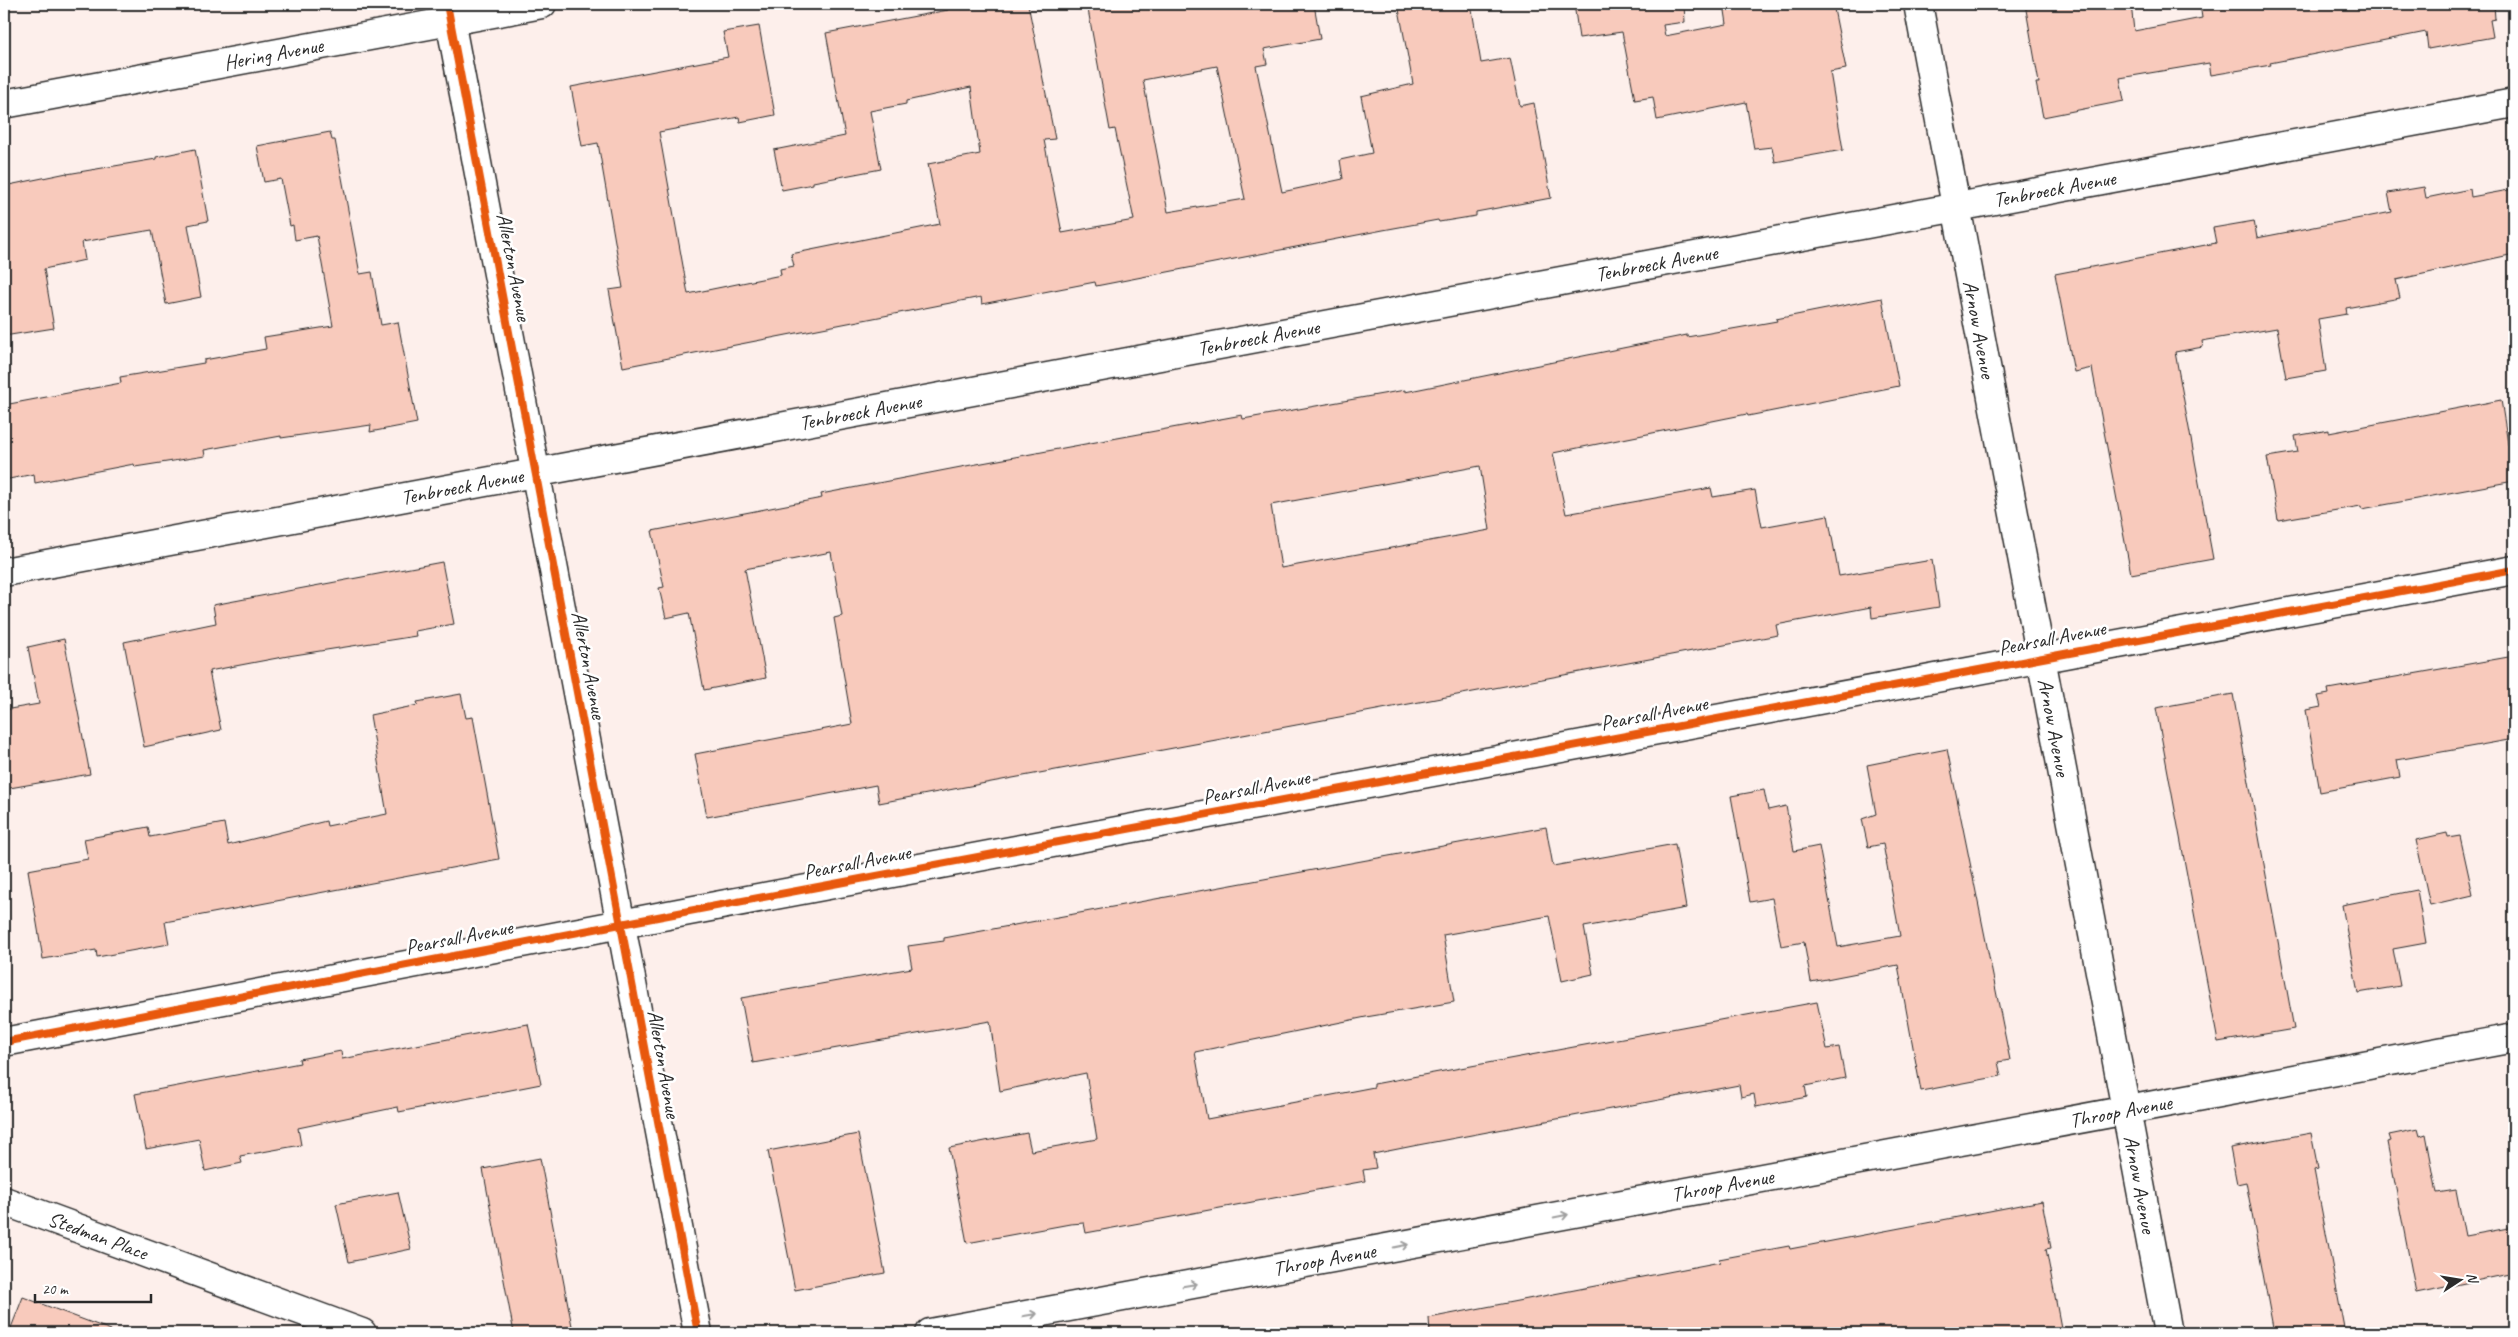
<svg xmlns="http://www.w3.org/2000/svg" width="2518" height="1337" font-family="Caveat,sans-serif">
<rect width="100%" height="100%" fill="#fdefeb"/>
<filter id="ink" filterUnits="userSpaceOnUse"><feTurbulence type="fractalNoise" baseFrequency=".02" numOctaves="2"/><feDisplacementMap in="SourceGraphic" scale="10" xChannelSelector="R" yChannelSelector="G"/><feConvolveMatrix kernelMatrix="1 2 1 2 8 2 1 2 1" color-interpolation-filters="sRGB"/></filter>
<g filter="url(#ink)">
<g fill="#f8cabc" stroke="#2b2b2b" fill-rule="evenodd">
<path d="M 947,4 L 1028,4 L 1055,139 L 1044,140 L 1062,233 L 1134,220 L 1115,129 L 1110,130 L 1087,4 L 1314,4 L 1320,39 L 1264,49 L 1267,64 L 1256,66 L 1282,192 L 1343,179 L 1340,160 L 1372,153 L 1361,96 L 1413,84 L 1398,4 L 1471,4 L 1481,63 L 1510,58 L 1520,106 L 1534,103 L 1551,198 L 1476,212 L 1476,216 L 1439,222 L 1438,220 L 1383,230 L 1096,286 L 1095,282 L 982,304 L 981,297 L 623,367 L 609,290 L 623,288 L 598,143 L 582,146 L 571,87 L 728,57 L 723,32 L 759,26 L 775,115 L 740,122 L 739,117 L 659,132 L 688,294 L 781,275 L 780,269 L 794,266 L 791,254 L 940,224 L 928,164 L 980,154 L 971,87 L 906,101 L 906,104 L 870,111 L 881,169 L 813,182 L 813,184 L 782,190 L 774,150 L 845,136 L 826,33 L 948,10 ZM 1217,66 L 1245,199 L 1168,212 L 1143,80 Z"/>
<polygon points="1574,4 1684,4 1685,22 1663,25 1665,36 1727,24 1724,4 1833,4 1846,69 1830,72 1843,150 1775,162 1772,147 1754,149 1746,102 1657,120 1653,97 1635,100 1622,32 1579,38"/>
<polygon points="2025,4 2131,4 2134,31 2202,18 2200,4 2494,4 2495,19 2490,20 2493,37 2428,49 2426,32 2270,63 2271,65 2211,75 2209,63 2120,78 2124,101 2043,117 2036,83 2039,83"/>
<polygon points="330,132 332,140 335,140 360,274 372,272 381,325 398,322 417,423 370,432 371,425 281,438 281,436 204,450 205,456 135,467 134,464 35,483 34,474 4,480 4,405 121,383 120,377 204,363 204,360 266,349 264,337 333,326 317,236 295,240 293,225 290,226 281,179 264,182 257,146"/>
<polygon points="195,149 208,221 188,225 201,297 166,304 152,230 82,242 85,260 44,269 54,328 4,336 4,186 67,173 67,174 156,159 156,157"/>
<polygon points="2424,187 2426,198 2470,189 2471,197 2514,189 2514,254 2396,280 2400,298 2346,308 2347,314 2318,319 2326,371 2286,378 2277,328 2202,341 2203,347 2175,352 2213,559 2131,574 2092,368 2074,372 2055,274 2216,243 2213,228 2254,221 2257,238 2392,212 2388,193"/>
<path d="M 1882,298 L 1899,386 L 1748,416 L 1747,414 L 1553,453 L 1566,514 L 1711,488 L 1713,497 L 1755,490 L 1762,527 L 1828,515 L 1839,576 L 1932,560 L 1939,607 L 1872,618 L 1871,607 L 1776,625 L 1778,635 L 879,803 L 876,785 L 707,817 L 695,754 L 852,724 L 834,618 L 842,616 L 831,552 L 745,569 L 766,678 L 704,690 L 689,613 L 666,618 L 659,588 L 664,587 L 652,531 L 822,498 L 821,494 L 966,466 L 1215,420 L 1242,415 L 1243,419 L 1405,390 L 1405,392 L 1687,335 L 1687,337 L 1777,321 L 1776,319 ZM 1480,466 L 1490,530 L 1281,568 L 1271,505 Z"/>
<polygon points="2501,400 2514,481 2362,509 2361,506 2278,520 2267,457 2298,452 2295,436 2329,430 2329,433"/>
<polygon points="442,562 454,624 415,631 416,636 288,656 209,671 221,730 144,747 124,642 216,623 213,605"/>
<polygon points="64,639 90,774 4,789 4,710 39,704 28,647"/>
<polygon points="2514,656 2514,739 2397,760 2400,777 2320,792 2306,710 2321,707 2318,696 2329,694 2328,689"/>
<polygon points="461,694 466,718 473,717 499,859 165,922 169,944 97,957 96,950 43,959 28,870 88,859 84,839 148,827 150,837 224,823 228,845 326,821 327,826 387,814 370,715 418,705 417,702"/>
<polygon points="2233,694 2294,1029 2218,1042 2156,708"/>
<polygon points="1947,749 2010,1060 1998,1062 2001,1076 1921,1091 1898,965 1811,982 1804,942 1781,946 1772,898 1750,902 1731,796 1764,790 1768,810 1786,806 1794,851 1819,846 1838,947 1900,936 1883,844 1868,847 1862,819 1876,814 1867,765"/>
<polygon points="1546,827 1553,866 1675,844 1686,908 1584,927 1593,974 1562,981 1549,916 1443,935 1454,1002 1366,1017 1195,1052 1207,1119 1374,1087 1374,1084 1817,1002 1827,1049 1839,1047 1845,1078 1805,1086 1807,1097 1756,1107 1754,1094 1741,1097 1739,1085 1418,1145 1373,1154 1376,1168 1363,1170 1365,1181 1086,1233 1084,1223 1070,1224 967,1243 949,1148 1027,1133 1031,1151 1097,1139 1086,1073 1000,1091 990,1021 753,1063 741,998 912,968 908,946 944,941 944,938"/>
<polygon points="2447,833 2448,838 2460,836 2473,895 2430,905 2416,840"/>
<polygon points="2417,890 2426,943 2393,949 2400,986 2358,993 2342,905"/>
<polygon points="528,1024 541,1084 399,1112 398,1107 298,1128 301,1145 240,1156 242,1163 205,1171 199,1139 146,1149 135,1094 300,1063 299,1059 341,1051 342,1059"/>
<polygon points="2418,1129 2420,1136 2426,1134 2437,1193 2456,1190 2465,1236 2514,1227 2514,1273 2416,1293 2387,1142 2391,1141 2389,1135"/>
<polygon points="2311,1133 2318,1169 2314,1170 2345,1333 2274,1333 2246,1182 2237,1184 2230,1148"/>
<polygon points="858,1134 885,1273 795,1290 768,1151"/>
<polygon points="540,1158 572,1326 535,1333 514,1333 483,1169"/>
<polygon points="398,1192 411,1249 349,1262 336,1204"/>
<polygon points="2042,1201 2051,1248 2046,1249 2062,1333 1430,1333 1429,1318 1720,1262 1719,1259 1789,1246 1790,1249"/>
<polygon points="23,1297 111,1330 111,1333 9,1333"/>
</g>
<g fill="none" stroke-linecap="round" stroke-linejoin="round">
<defs>
<g id="street">
<path id="s1" d="M 1918,4 L 2168,1333"/>
<path id="s2" d="M 4,104 L 542,4"/>
<path id="s3" d="M 4,572 L 2514,103"/>
<polyline points="4,1042 689,911 2514,570"/>
<path id="s4" d="M 4,1201 L 362,1333"/>
<path id="s5" d="M 930,1333 L 2514,1038"/>
</g>
<polyline id="secondary" points="447,4 698,1333"/>
</defs>
<use href="#street" stroke="#2b2b2b" stroke-width="31"/>
<use href="#secondary" stroke="#2b2b2b" stroke-width="31"/>
<use href="#street" stroke="#fff" stroke-width="28"/>
<use href="#secondary" stroke="#fff" stroke-width="28"/>
<defs>
<g id="cycleway">
<polyline points="447,4 698,1333"/>
<polyline points="4,1042 689,911 2514,570"/>
</g>
</defs>
<use href="#cycleway" stroke="#fff" stroke-width="11"/>
<use href="#cycleway" stroke="#e8590c" stroke-width="8"/>
</g>
<defs><path id="oneway-shaft" d="M-6 0H5M1.5-3L5.5 0L1.5 3" fill="none" stroke-width="1.6" stroke-linecap="round" stroke-linejoin="round" transform="scale(1.25)"/></defs>
<g stroke="#a0a0a0">
<use href="#oneway-shaft" transform="translate(1561 1216) rotate(-11)"/>
<use href="#oneway-shaft" transform="translate(1401 1246) rotate(-11)"/>
<use href="#oneway-shaft" transform="translate(1190 1285) rotate(-10)"/>
<use href="#oneway-shaft" transform="translate(1030 1315) rotate(-10)"/>
</g>
</g>
<g text-anchor="middle" stroke-width="5" stroke-linejoin="round" paint-order="stroke">
<g font-size="21" fill="#2b2b2b" stroke="#fff">
<text dy="7" stroke="none"><textPath href="#s2" startOffset="274">Hering Avenue</textPath></text>
<text dy="7" stroke="none"><textPath href="#s3" startOffset="2086">Tenbroeck Avenue</textPath></text>
<text dy="7" stroke="none"><textPath href="#s3" startOffset="1681">Tenbroeck Avenue</textPath></text>
<text transform="translate(514 267) rotate(79)" y="7">Allerton Avenue</text>
<text dy="7" stroke="none"><textPath href="#s1" startOffset="331">Arnow Avenue</textPath></text>
<text dy="7" stroke="none"><textPath href="#s3" startOffset="1276">Tenbroeck Avenue</textPath></text>
<text dy="7" stroke="none"><textPath href="#s3" startOffset="871">Tenbroeck Avenue</textPath></text>
<text dy="7" stroke="none"><textPath href="#s3" startOffset="466">Tenbroeck Avenue</textPath></text>
<text transform="translate(2052 638) rotate(-11)" y="7">Pearsall Avenue</text>
<text transform="translate(589 665) rotate(79)" y="7">Allerton Avenue</text>
<text transform="translate(1654 713) rotate(-11)" y="7">Pearsall Avenue</text>
<text dy="7" stroke="none"><textPath href="#s1" startOffset="736">Arnow Avenue</textPath></text>
<text transform="translate(1256 787) rotate(-11)" y="7">Pearsall Avenue</text>
<text transform="translate(857 862) rotate(-11)" y="7">Pearsall Avenue</text>
<text transform="translate(459 937) rotate(-11)" y="7">Pearsall Avenue</text>
<text transform="translate(664 1064) rotate(80)" y="7">Allerton Avenue</text>
<text dy="7" stroke="none"><textPath href="#s5" startOffset="1211">Throop Avenue</textPath></text>
<text dy="7" stroke="none"><textPath href="#s1" startOffset="1201">Arnow Avenue</textPath></text>
<text dy="7" stroke="none"><textPath href="#s5" startOffset="806">Throop Avenue</textPath></text>
<text dy="7" stroke="none"><textPath href="#s4" startOffset="100">Stedman Place</textPath></text>
<text dy="7" stroke="none"><textPath href="#s5" startOffset="401">Throop Avenue</textPath></text>
</g>
</g>
<rect width="2518" height="1337" fill="none" stroke="#fff" stroke-width="20"/>
<rect x="10" y="10" width="2498" height="1317" fill="none" stroke="#2b2b2b" stroke-width="2" filter="url(#ink)"/>
<g transform="translate(2460 1280) rotate(78)" stroke="#ffffff" stroke-width="4" paint-order="stroke">
<path d="M0-4L9 19L0 12L-9 19Z" fill="#2b2b2b"/>
<text y="-8" font-size="14" font-weight="bold" text-anchor="middle" fill="#2b2b2b">N</text>
</g>
<path d="M35 1294v8h116v-8" fill="none" stroke="#2b2b2b" stroke-width="2.5"/>
<text x="42" y="1294" font-size="15" fill="#2b2b2b" stroke="#ffffff" stroke-width="4" paint-order="stroke">20 m</text>
</svg>
